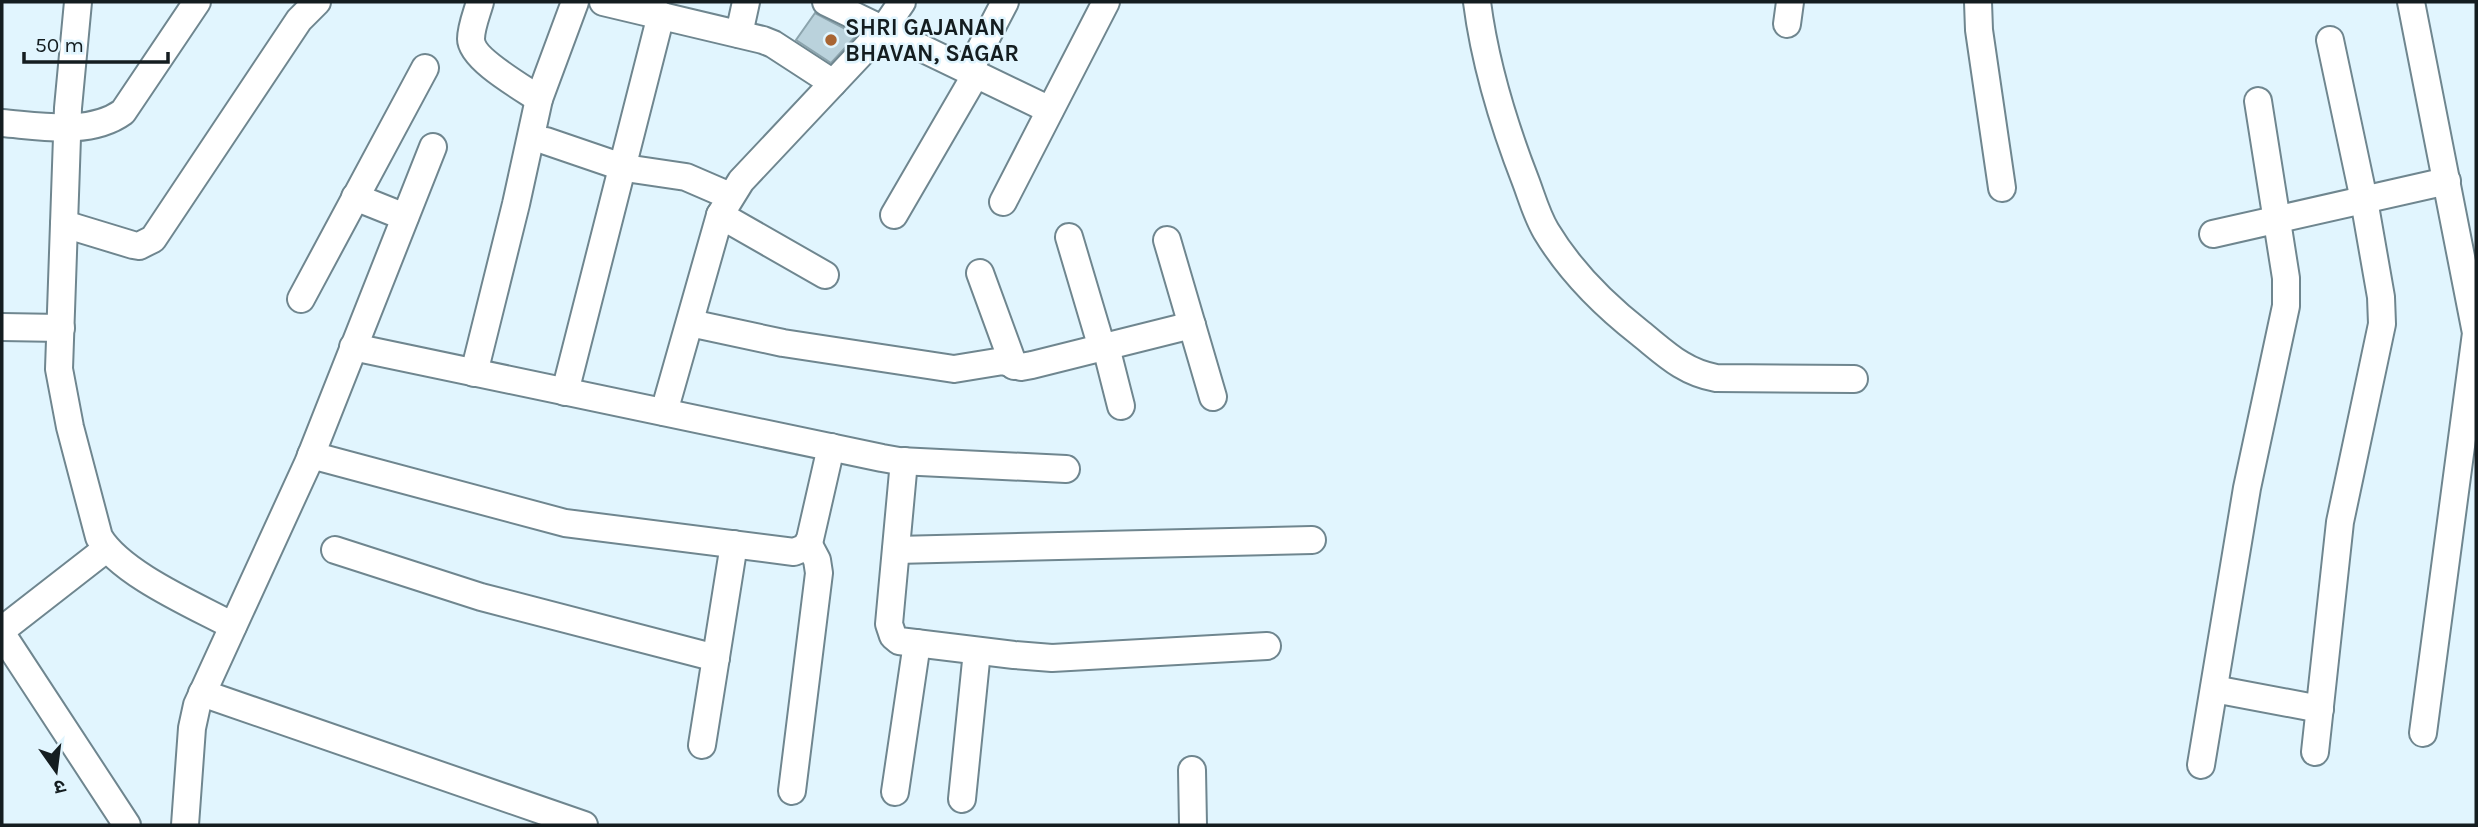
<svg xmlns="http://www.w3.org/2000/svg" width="2478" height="827" font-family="Karla,'Noto Sans Devanagari',sans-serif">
<rect width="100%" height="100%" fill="#e1f5fe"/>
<polygon fill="#bad2dc" stroke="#8ca4ad" stroke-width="2" points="815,13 857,35 831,63 796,40"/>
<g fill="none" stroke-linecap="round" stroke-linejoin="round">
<defs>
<g id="minor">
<path d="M 78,2 L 68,108 L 59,369 L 70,427 L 99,537 C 121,574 194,605 233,626"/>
<path d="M 480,2 C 477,13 471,27 471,39 C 471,59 523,88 539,99"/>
<polyline points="603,2 763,40 773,44 833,83"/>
<polyline points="826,2 1050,110"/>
<path d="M 1477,2 C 1485,64 1503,123 1526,182 C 1532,198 1537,216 1546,231 C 1570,271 1603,304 1640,333 C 1665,353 1683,372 1716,378 L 1854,379"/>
<polyline points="1978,2 1979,30 2002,188"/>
<polyline points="2411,2 2476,333 2423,733"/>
<polyline points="1787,24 1790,2"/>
<polyline points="739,34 746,2"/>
<polyline points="969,71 1005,2"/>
<path d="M 2,123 C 40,126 90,136 123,112 L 197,2"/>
<polyline points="546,141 625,168 686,177 730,196"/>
<polyline points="355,197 405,217"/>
<polyline points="1003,202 1106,2"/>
<polyline points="720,215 825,275"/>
<polyline points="894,215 976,74"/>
<polyline points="64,224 133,245 139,246 153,239 299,20 317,2"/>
<polyline points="2213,234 2447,181"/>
<polyline points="1069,237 1102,348"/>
<polyline points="1167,240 1213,397"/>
<polyline points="980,273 1014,366"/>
<polyline points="301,299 425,68"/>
<polyline points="690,323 783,343 954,369 1003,361 1021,367 1032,365 1192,325"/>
<polyline points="2,327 61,328"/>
<polyline points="353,347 882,458 899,461 1066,469"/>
<polyline points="1106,347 1121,406"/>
<polyline points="474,373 516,204 539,99 575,2"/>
<polyline points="565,392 661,15"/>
<polyline points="664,412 720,215 741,181 883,30 902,2"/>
<polyline points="311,455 565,523 794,552 806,547 810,539 831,447"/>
<polyline points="904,461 889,624 893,636 899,641 1014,655 1052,658 1267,646"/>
<polyline points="335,550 481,597 716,658"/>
<polyline points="896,550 1312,540"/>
<polyline points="2,630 106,549"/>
<polyline points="2,634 127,825"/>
<polyline points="2214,689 2320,709"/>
<polyline points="202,693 584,825"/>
<polyline points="702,745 734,544"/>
<polyline points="2315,752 2340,522 2382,324 2381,297 2364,200 2330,40"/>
<polyline points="2201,765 2247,488 2286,306 2286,278 2258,101"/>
<polyline points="1192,770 1193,825"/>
<polyline points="792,791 819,573 817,560 808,543"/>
<polyline points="895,792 917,643"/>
<polyline points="962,799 977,651"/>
<polyline points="185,825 192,728 197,705 308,463 433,147"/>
</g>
</defs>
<use href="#minor" stroke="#6f868f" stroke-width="30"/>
<use href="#minor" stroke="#fff" stroke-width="26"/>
</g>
<circle fill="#a86533" stroke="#e1f5fe" stroke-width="2.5" cx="831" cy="40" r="7"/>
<g text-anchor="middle" stroke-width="5" stroke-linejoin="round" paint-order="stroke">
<g font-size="23" font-weight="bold" fill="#141d20" stroke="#e1f5fe" text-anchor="start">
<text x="845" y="35">SHRI GAJANAN<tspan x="845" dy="26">BHAVAN, SAGAR</tspan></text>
</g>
</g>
<rect width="2478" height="827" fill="none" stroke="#141d20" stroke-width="7"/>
<g transform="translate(56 771) rotate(166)" stroke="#e1f5fe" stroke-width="5" paint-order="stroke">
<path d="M0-5L12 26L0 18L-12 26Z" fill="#141d20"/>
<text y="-10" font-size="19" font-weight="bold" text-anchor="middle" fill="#141d20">उ</text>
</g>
<path d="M24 52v10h144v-10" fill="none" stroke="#141d20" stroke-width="3.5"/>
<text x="35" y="52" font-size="21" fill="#141d20" stroke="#e1f5fe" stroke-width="5" paint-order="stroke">50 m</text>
</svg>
